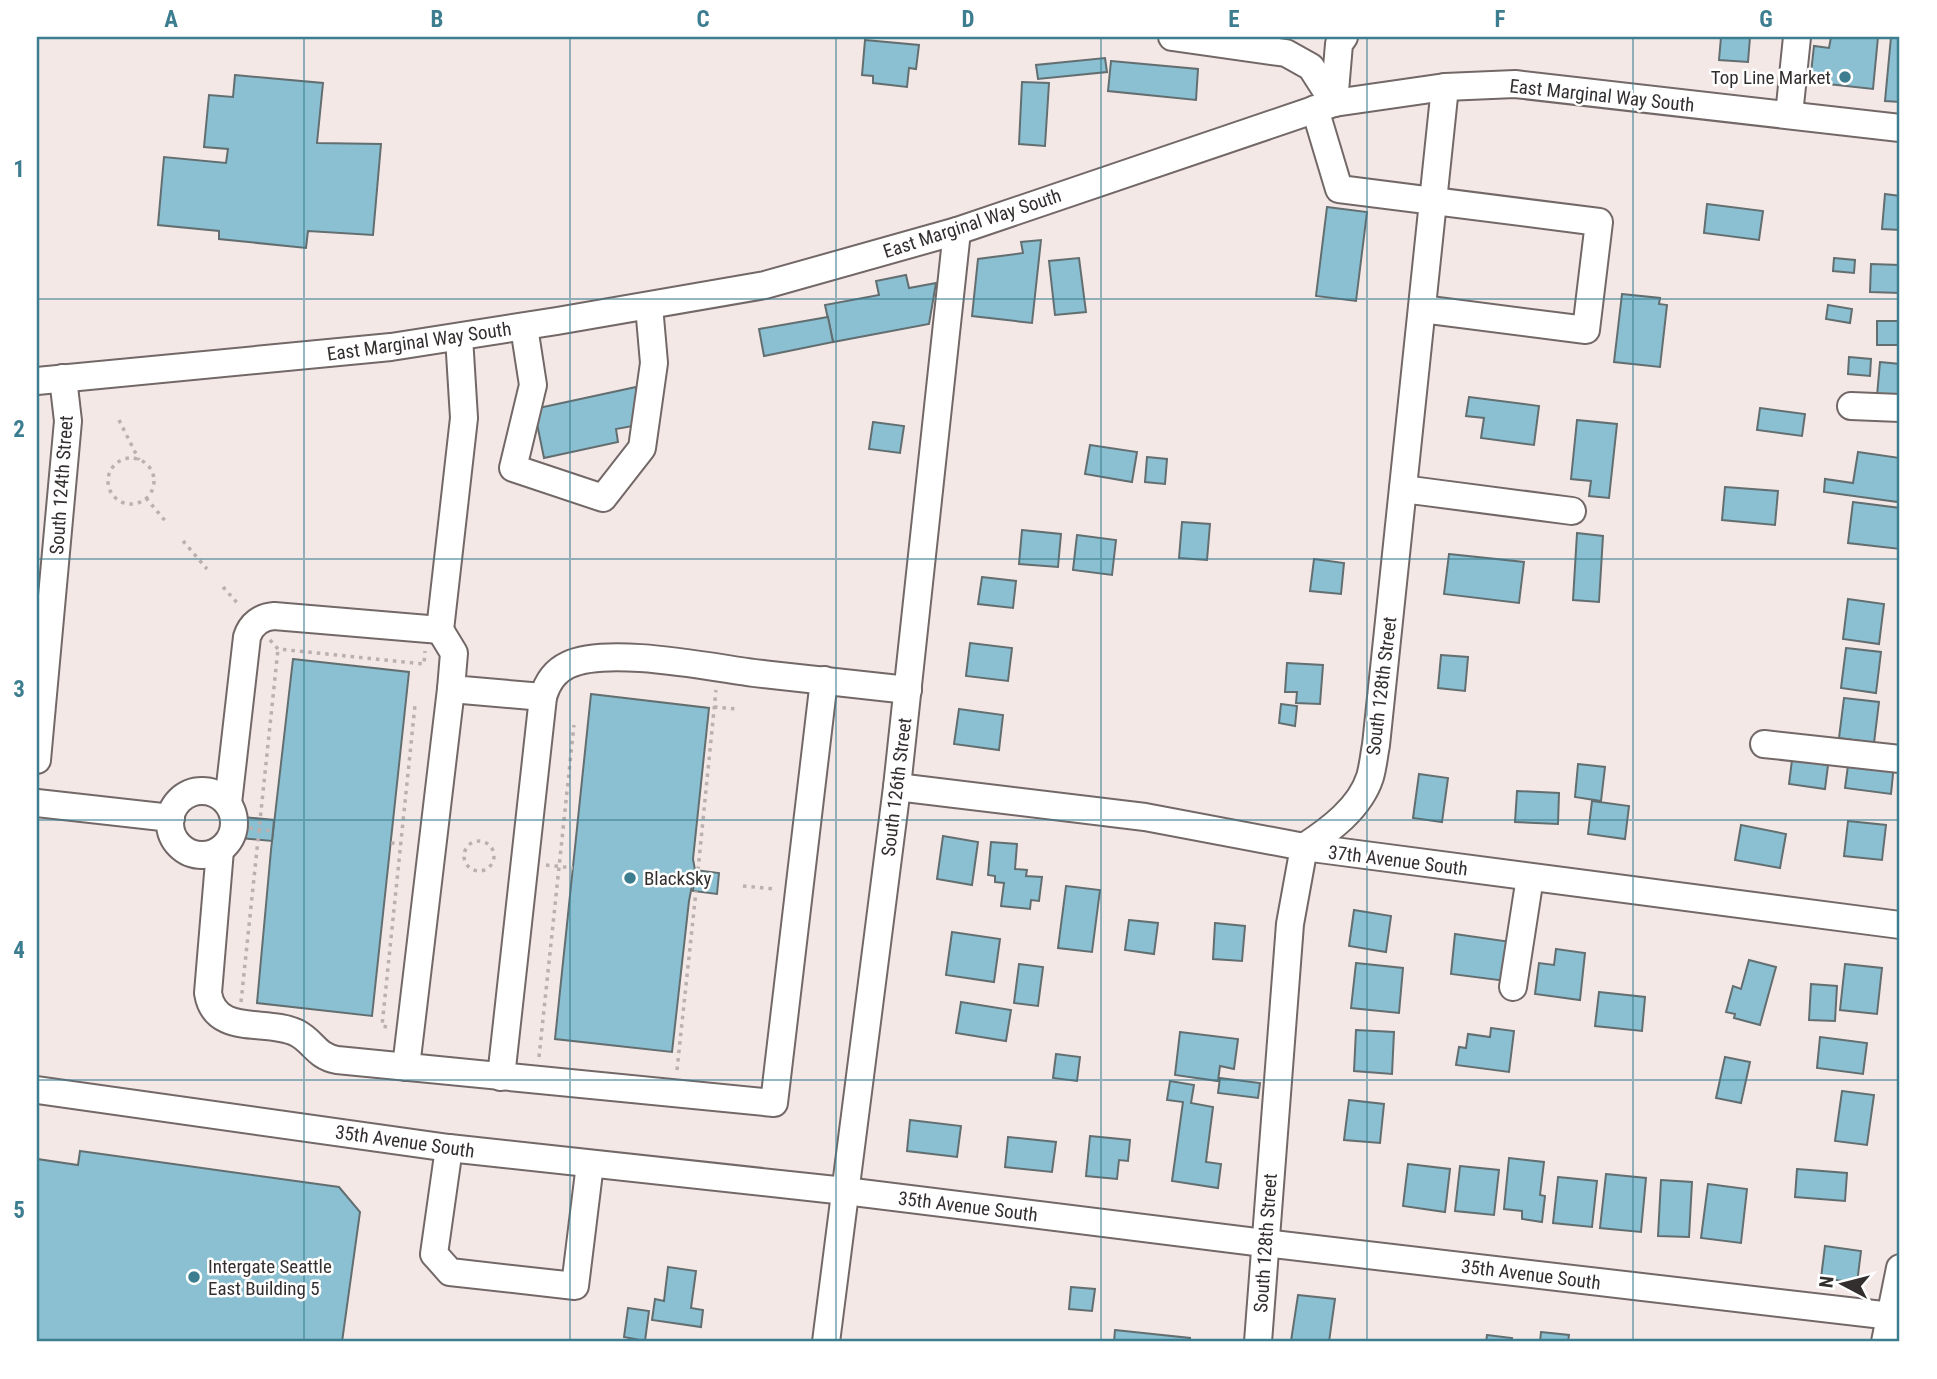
<svg xmlns="http://www.w3.org/2000/svg" width="1937" height="1379" font-family="'Roboto Condensed',sans-serif">
<rect width="100%" height="100%" fill="#f4e8e6"/>
<g fill="#8ac0d1" stroke="#636e71" stroke-width="2">
<polygon points="1721,37 1750,37 1748,62 1719,60"/>
<polygon points="1831,37 1878,37 1873,89 1810,82 1814,46 1829,48"/>
<polygon points="1891,37 1900,37 1900,102 1885,101"/>
<polygon points="865,40 919,45 916,69 909,68 907,87 873,83 873,76 862,75"/>
<polygon points="1105,58 1107,72 1038,79 1036,65"/>
<polygon points="1111,61 1198,69 1196,100 1108,91"/>
<polygon points="235,75 323,83 317,143 381,144 373,235 308,231 306,248 219,239 219,231 158,225 164,157 226,163 228,149 204,147 209,95 233,97"/>
<polygon points="1022,82 1049,83 1045,146 1019,144"/>
<polygon points="1885,194 1900,196 1900,230 1882,229"/>
<polygon points="1707,204 1763,211 1759,240 1704,233"/>
<polygon points="1327,207 1367,212 1356,301 1316,296"/>
<polygon points="1041,240 1032,323 972,316 978,259 1023,253 1021,242"/>
<polygon points="1079,258 1086,312 1055,315 1049,261"/>
<polygon points="1834,258 1855,260 1854,273 1833,271"/>
<polygon points="1871,264 1900,265 1900,293 1870,292"/>
<polygon points="906,275 909,288 936,283 929,324 833,342 825,305 879,295 876,281"/>
<polygon points="1622,294 1660,298 1659,304 1667,305 1660,367 1614,362"/>
<polygon points="1828,305 1852,309 1850,323 1826,319"/>
<polygon points="828,317 833,342 764,356 759,329"/>
<rect x="1877" y="321" width="23" height="24"/>
<polygon points="1849,357 1871,359 1870,376 1848,374"/>
<polygon points="1880,362 1900,364 1900,398 1877,396"/>
<polygon points="636,387 644,424 616,429 618,442 544,458 534,409"/>
<polygon points="1469,397 1539,406 1534,445 1481,438 1484,418 1466,416"/>
<polygon points="1760,408 1805,414 1802,436 1757,430"/>
<polygon points="1577,420 1617,424 1609,498 1589,496 1591,481 1571,479"/>
<polygon points="873,422 904,426 900,453 869,449"/>
<polygon points="1090,445 1137,452 1132,482 1085,474"/>
<polygon points="1858,452 1900,458 1898,502 1824,492 1825,479 1853,483"/>
<polygon points="1147,457 1167,459 1165,484 1145,482"/>
<polygon points="1725,487 1778,491 1775,525 1722,520"/>
<polygon points="1853,502 1900,508 1900,549 1848,543"/>
<polygon points="1182,522 1210,524 1207,560 1179,558"/>
<polygon points="1022,530 1061,534 1058,567 1019,564"/>
<polygon points="1577,533 1603,536 1599,602 1573,600"/>
<polygon points="1077,535 1116,540 1112,575 1073,570"/>
<polygon points="1449,554 1524,562 1519,603 1444,594"/>
<polygon points="1314,559 1344,563 1341,594 1310,591"/>
<polygon points="982,577 1016,581 1013,608 978,604"/>
<polygon points="1848,599 1884,604 1879,644 1843,639"/>
<polygon points="970,643 1012,648 1008,681 966,676"/>
<polygon points="1846,648 1881,652 1876,693 1841,688"/>
<polygon points="1441,655 1468,657 1465,691 1438,688"/>
<polygon points="293,659 409,672 372,1016 257,1003 271,850"/>
<polygon points="1287,663 1323,665 1320,704 1296,703 1297,692 1285,692"/>
<polygon points="591,694 709,708 693,859 695,870 689,901 672,1052 555,1039"/>
<polygon points="1844,698 1879,702 1874,743 1839,738"/>
<polygon points="1281,704 1297,706 1295,726 1279,723"/>
<polygon points="959,709 1003,715 999,750 954,744"/>
<polygon points="1849,758 1894,764 1891,794 1845,788"/>
<polygon points="1792,760 1828,765 1825,789 1789,784"/>
<polygon points="1578,764 1605,767 1601,801 1575,797"/>
<polygon points="1419,774 1448,778 1442,822 1413,818"/>
<polygon points="1517,791 1559,793 1558,824 1515,822"/>
<polygon points="1592,801 1629,806 1625,839 1588,834"/>
<polygon points="242,817 274,820 272,841 240,838"/>
<polygon points="1848,821 1886,825 1882,860 1844,856"/>
<polygon points="1741,825 1786,834 1780,868 1735,860"/>
<polygon points="943,836 978,842 972,885 937,879"/>
<polygon points="991,842 1017,844 1015,869 1027,870 1026,876 1042,877 1039,901 1031,900 1030,909 1001,906 1004,883 995,882 995,876 988,875"/>
<polygon points="695,870 719,873 717,894 693,891"/>
<polygon points="1066,886 1100,890 1092,952 1058,948"/>
<polygon points="1354,910 1391,916 1386,952 1349,946"/>
<polygon points="1129,920 1158,923 1154,954 1125,950"/>
<polygon points="1215,923 1245,926 1242,961 1213,959"/>
<polygon points="952,932 1000,939 994,982 946,975"/>
<polygon points="1455,934 1511,942 1506,981 1451,974"/>
<polygon points="1556,949 1585,953 1580,1000 1535,994 1539,963 1554,965"/>
<polygon points="1749,960 1776,967 1760,1025 1734,1018 1735,1014 1726,1012 1733,986 1741,989"/>
<polygon points="1356,963 1403,968 1399,1013 1351,1008"/>
<polygon points="1019,964 1043,967 1038,1006 1014,1003"/>
<polygon points="1845,964 1882,968 1877,1014 1840,1010"/>
<polygon points="1811,984 1837,986 1835,1021 1809,1020"/>
<polygon points="1599,992 1645,997 1642,1031 1595,1026"/>
<polygon points="961,1002 1011,1010 1006,1041 956,1033"/>
<polygon points="1491,1028 1514,1031 1509,1072 1456,1065 1459,1047 1466,1048 1468,1034 1490,1037"/>
<polygon points="1356,1030 1394,1032 1392,1074 1354,1071"/>
<polygon points="1180,1032 1238,1039 1234,1069 1220,1066 1218,1081 1175,1075"/>
<polygon points="1820,1037 1867,1043 1863,1074 1817,1068"/>
<polygon points="1056,1054 1080,1057 1077,1081 1053,1078"/>
<polygon points="1725,1057 1750,1062 1741,1103 1716,1098"/>
<polygon points="1220,1078 1260,1083 1258,1098 1218,1093"/>
<polygon points="1170,1081 1194,1085 1191,1103 1213,1107 1206,1162 1221,1164 1218,1188 1172,1181 1183,1102 1167,1100"/>
<polygon points="1842,1091 1874,1095 1867,1145 1835,1141"/>
<polygon points="1349,1100 1384,1104 1380,1143 1344,1140"/>
<polygon points="910,1120 961,1126 957,1157 907,1151"/>
<polygon points="1090,1136 1130,1140 1128,1161 1119,1160 1117,1179 1086,1176"/>
<polygon points="1008,1137 1056,1142 1052,1172 1005,1167"/>
<polygon points="80,1151 339,1187 360,1212 342,1342 37,1342 37,1159 78,1165"/>
<polygon points="1509,1158 1544,1162 1540,1195 1545,1196 1542,1222 1522,1219 1522,1211 1504,1209"/>
<polygon points="1408,1164 1450,1169 1445,1212 1403,1206"/>
<polygon points="1460,1166 1499,1170 1494,1215 1455,1211"/>
<polygon points="1797,1169 1847,1173 1845,1201 1795,1197"/>
<polygon points="1606,1174 1646,1178 1641,1232 1600,1228"/>
<polygon points="1558,1177 1597,1181 1592,1227 1553,1223"/>
<polygon points="1661,1180 1692,1182 1689,1237 1658,1236"/>
<polygon points="1708,1184 1747,1189 1741,1243 1701,1238"/>
<polygon points="1825,1246 1861,1251 1857,1283 1821,1278"/>
<polygon points="668,1267 696,1271 691,1308 703,1310 701,1327 652,1320 655,1299 664,1301"/>
<polygon points="1071,1287 1095,1289 1092,1311 1069,1309"/>
<polygon points="1298,1295 1335,1299 1329,1342 1291,1341"/>
<polygon points="628,1308 649,1311 645,1341 624,1337"/>
<polygon points="1115,1330 1190,1338 1190,1342 1114,1342"/>
<polygon points="1541,1332 1569,1335 1568,1342 1540,1342"/>
<polygon points="1487,1335 1512,1338 1511,1342 1486,1342"/>
</g>
<g fill="none" stroke-linecap="round" stroke-linejoin="round">
<defs>
<g id="minor">
<polyline points="1172,37 1286,53 1311,67 1334,103"/>
<polyline points="1334,103 1339,44 1344,37"/>
<polyline points="1315,109 1339,189 1599,222 1586,330 1422,309"/>
<polyline points="1789,115 1797,37"/>
<polyline points="524,327 533,385 513,468 603,498 642,448 654,363 649,306"/>
<polyline points="37,381 391,347 557,321 765,285 957,231 1334,103 1445,87 1515,84 1900,128"/>
<polyline points="1851,406 1900,408"/>
<polyline points="1403,489 1572,511"/>
<path d="M 440,630 L 454,653 L 451,689 L 543,697 C 547,683 555,671 568,665 C 607,646 709,667 754,673 C 805,679 856,684 908,690"/>
<polyline points="1764,744 1900,759"/>
<polyline points="37,760 68,421 63,378"/>
<polyline points="897,787 1145,817 1304,847 1900,925"/>
<circle cx="202" cy="823" r="32"/>
<polyline points="37,803 171,818"/>
<path d="M 228,803 L 247,637 C 251,624 261,617 274,616 L 440,630 L 464,418 L 459,337"/>
<path d="M 220,850 L 208,993 C 215,1037 267,1018 297,1033 C 314,1042 316,1056 337,1060 L 774,1103 L 824,680"/>
<polyline points="1513,987 1530,877"/>
<polyline points="406,1067 451,689"/>
<polyline points="501,1077 543,697"/>
<polyline points="37,1090 449,1148 845,1191 1264,1243 1900,1317"/>
<polyline points="449,1148 434,1254 450,1272 575,1286 590,1164"/>
<polyline points="826,1342 897,787 957,231"/>
<path d="M 1258,1342 L 1290,924 L 1304,847 C 1330,830 1360,808 1370,777 C 1373,767 1374,755 1376,745 L 1445,87"/>
<polyline points="1885,1342 1900,1268"/>
</g>
</defs>
<use href="#minor" stroke="#726867" stroke-width="30"/>
<g stroke="#bab0af" stroke-width="3.5" stroke-dasharray="3.5 5" stroke-linecap="butt">
<polyline points="119,420 139,460"/>
<circle cx="131" cy="481" r="23"/>
<polyline points="146,498 167,523"/>
<polyline points="183,541 207,569"/>
<polyline points="223,587 240,606"/>
<polyline points="270,640 278,649 424,664 425,651"/>
<polyline points="714,707 736,709"/>
<polyline points="241,827 273,831"/>
<circle cx="479" cy="856" r="15"/>
<polyline points="391,843 401,844"/>
<polyline points="546,865 573,868"/>
<polyline points="698,870 716,690"/>
<polyline points="743,886 775,889"/>
<polyline points="241,1002 278,649"/>
<polyline points="387,1027 382,1026 415,705"/>
<polyline points="539,1057 574,725"/>
<polyline points="677,1070 696,891"/>
</g>
<use href="#minor" stroke="#fff" stroke-width="26"/>
</g>
<path fill="none" stroke="#3d7d90" stroke-width="2" stroke-opacity="0.55" d="M 304,37 L 304,1342M 570,37 L 570,1342M 836,37 L 836,1342M 1101,37 L 1101,1342M 1367,37 L 1367,1342M 1633,37 L 1633,1342M 37,299 L 1900,299M 37,559 L 1900,559M 37,820 L 1900,820M 37,1080 L 1900,1080"/>
<g fill="#3d7d90" stroke="#fff" stroke-width="2.5">
<circle cx="1845" cy="77" r="7"/>
<circle cx="630" cy="878" r="7"/>
<circle cx="194" cy="1277" r="7"/>
</g>
<g text-anchor="middle" stroke-width="5" stroke-linejoin="round" paint-order="stroke">
<g font-size="19" fill="#342f2f" stroke="#fff" text-anchor="start">
<text x="1831" y="84" text-anchor="end">Top Line Market</text>
<text x="644" y="885">BlackSky</text>
<text x="208" y="1273">Intergate Seattle<tspan x="208" dy="22">East Building 5</tspan></text>
</g>
<g font-size="19" fill="#342f2f" stroke="#fff">
<text transform="translate(1602 95) rotate(6)" y="7">East Marginal Way South</text>
<text transform="translate(972 223) rotate(-18)" y="7">East Marginal Way South</text>
<text transform="translate(419 341) rotate(-8)" y="7">East Marginal Way South</text>
<text transform="translate(61 485) rotate(-86)" y="7">South 124th Street</text>
<text transform="translate(1381 686) rotate(-83)" y="7">South 128th Street</text>
<text transform="translate(896 787) rotate(-83)" y="7">South 126th Street</text>
<text transform="translate(1398 860) rotate(7)" y="7">37th Avenue South</text>
<text transform="translate(405 1141) rotate(8)" y="7">35th Avenue South</text>
<text transform="translate(968 1206) rotate(7)" y="7">35th Avenue South</text>
<text transform="translate(1265 1243) rotate(-86)" y="7">South 128th Street</text>
<text transform="translate(1531 1274) rotate(7)" y="7">35th Avenue South</text>
</g>
</g>
<rect width="1937" height="1379" fill="none" stroke="#ffffff" stroke-width="77"/>
<g transform="translate(1843 1284) rotate(277)" stroke="#ffffff" stroke-width="5" paint-order="stroke">
<path d="M0-5L12 26L0 18L-12 26Z" fill="#342f2f"/>
<text y="-10" font-size="19" font-weight="bold" text-anchor="middle" fill="#342f2f">N</text>
</g>
<rect x="38" y="38" width="1860" height="1302" fill="none" stroke="#3d7d90" stroke-width="2.5"/>
<g font-size="23" text-anchor="middle" font-weight="bold" fill="#3d7d90">
<text x="171" y="27">A</text>
<text x="437" y="27">B</text>
<text x="703" y="27">C</text>
<text x="968" y="27">D</text>
<text x="1234" y="27">E</text>
<text x="1500" y="27">F</text>
<text x="1766" y="27">G</text>
<text x="19" y="177">1</text>
<text x="19" y="437">2</text>
<text x="19" y="697">3</text>
<text x="19" y="958">4</text>
<text x="19" y="1218">5</text>
</g>
</svg>
